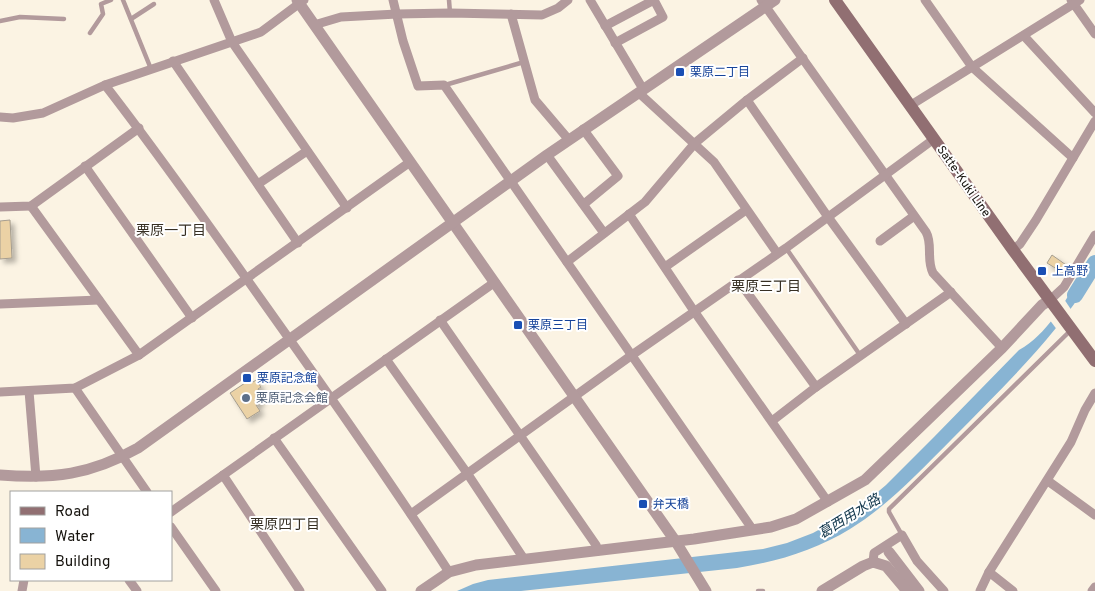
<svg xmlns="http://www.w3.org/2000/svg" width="1095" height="591" font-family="Overpass,'Noto Sans JP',sans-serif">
<defs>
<filter id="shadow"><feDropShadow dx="4" dy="4" stdDeviation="2.5" flood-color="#0004"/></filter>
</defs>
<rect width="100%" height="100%" fill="#fbf3e3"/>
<path fill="#88b4d3" d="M 1081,275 L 1090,280 C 1053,340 1002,388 952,439 C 920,471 889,505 850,529 C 816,550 776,562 737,568 L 521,591 L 457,591 L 473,584 L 488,580 L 763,549 L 787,543 L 813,533 L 842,517 L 873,496 L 886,485 L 934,437 L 1019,350 C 1047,335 1065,301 1081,275 Z"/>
<polygon fill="#fbf3e3" points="1064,299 1072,311 1058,331 1049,319"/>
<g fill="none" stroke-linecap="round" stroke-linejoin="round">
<polyline stroke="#88b4d3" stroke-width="16" points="1075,295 1095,263"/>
</g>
<g fill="#ebd2a5" stroke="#a59d8f" filter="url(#shadow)">
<polygon points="10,220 12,258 0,259 0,221"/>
<polygon points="1052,255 1069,267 1065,274 1047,263"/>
<polygon points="251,379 253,382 256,380 261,387 258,389 260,393 257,395 261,401 256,405 260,411 247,419 230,393"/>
</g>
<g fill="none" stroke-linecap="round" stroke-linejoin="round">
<g stroke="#b29a9c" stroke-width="4.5">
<polyline points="123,0 151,69"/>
<polyline points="449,0 450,13"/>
<polyline points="131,19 154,4"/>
<polyline points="0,21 20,17 64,19"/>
<polyline points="90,33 103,14 101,4 111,0"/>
<polyline points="445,85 524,62"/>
<polyline points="786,248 860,355"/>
<polyline points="902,535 889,512 889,509 1070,331"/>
<polyline points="758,591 763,591"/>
</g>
<g stroke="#b29a9c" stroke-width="9">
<polyline points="214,0 232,42 347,208"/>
<polyline points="393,0 403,41 418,86 444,85 753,530"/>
<polyline points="590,0 643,89"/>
<path d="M 761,0 L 926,232 C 933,244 926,260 933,273 L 1002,348"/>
<polyline points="925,0 972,67 1073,158"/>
<polyline points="1071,0 1095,34"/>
<polyline points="511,14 535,100 569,140"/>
<polyline points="314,25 341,17 397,14 450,13 542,15 558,8 568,0"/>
<polyline points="605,26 654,0 663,17 615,43"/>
<polyline points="1024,36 1095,113"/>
<polyline points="173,61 298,243"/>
<path d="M 105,85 C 154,148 200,213 246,278 C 315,375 384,472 449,572"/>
<polyline points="639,93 714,162 777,253"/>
<polyline points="747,100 828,217 906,324"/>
<polyline points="911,105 1080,0"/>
<polyline points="0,117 13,118 43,113 105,85 261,32 304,0"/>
<polyline points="583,129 618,176 584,204"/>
<polyline points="547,155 604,233"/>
<polyline points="85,166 192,318"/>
<polyline points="258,184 307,151"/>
<polyline points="31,206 139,355"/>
<polyline points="0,207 31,206 139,128"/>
<polyline points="629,214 694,311 828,502"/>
<polyline points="880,241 914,216"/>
<polyline points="1013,250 1020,244 1036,220 1095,121"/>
<polyline points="567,262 645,202 695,143 747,100 803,58"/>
<polyline points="665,267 746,210"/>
<polyline points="738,280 816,387"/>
<polyline points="1050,300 1064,287 1095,235"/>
<polyline points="0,304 99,300"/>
<polyline points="440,320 596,545 598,551"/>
<polyline points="386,359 467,473 524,559"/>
<polyline points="75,388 147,492"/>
<polyline points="29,391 36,477"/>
<polyline points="0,392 75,388 139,355 410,162"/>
<polyline points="772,421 816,387 951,292"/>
<polyline points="274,438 382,591"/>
<polyline points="223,475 300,591"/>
<polyline points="1048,481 1095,515"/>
<polyline points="171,512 495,282"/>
<polyline points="411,514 632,355 786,248 934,139"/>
<polyline points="171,527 216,591"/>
<polyline points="873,562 874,553 902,535 917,561 944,591"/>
<polyline points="129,580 137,591"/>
<polyline points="22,591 24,580"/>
<polyline points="980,591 989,572"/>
<polyline points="1013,591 989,572 1071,442 1085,410 1095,393"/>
<polyline points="1092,591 1095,587"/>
</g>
<g stroke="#b29a9c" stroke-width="11">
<polyline points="297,0 676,542 706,591"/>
<path d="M 0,475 C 54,479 90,475 138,448 L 547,155 L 775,0"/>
<polyline points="889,552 919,591"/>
<polyline points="421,591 449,572 476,565 694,539 771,527 796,519 865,480 1002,348 1042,305 1050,300"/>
<polyline points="822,591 863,566 873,562 886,566 907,591"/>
</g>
<polyline stroke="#916f72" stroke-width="12" points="835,0 1013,250 1095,361"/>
</g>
<g fill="#1a4fb4" stroke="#fff" stroke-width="2">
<rect x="675" y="67" width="10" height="10" rx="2.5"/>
<rect x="1037" y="266" width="10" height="10" rx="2.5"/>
<rect x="513" y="320" width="10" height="10" rx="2.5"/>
<rect x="242" y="373" width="10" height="10" rx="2.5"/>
<rect x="638" y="499" width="10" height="10" rx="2.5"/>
</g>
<circle fill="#5c6f8a" stroke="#fff" stroke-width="2" cx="246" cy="398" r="5"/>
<g text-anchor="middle" stroke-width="4" stroke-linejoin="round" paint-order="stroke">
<g font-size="12" fill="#164399" stroke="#fff" text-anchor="start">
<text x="690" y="76">栗原二丁目</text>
<text x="1052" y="275">上高野</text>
<text x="528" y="329">栗原三丁目</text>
<text x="257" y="382">栗原記念館</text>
<text x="653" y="508">弁天橋</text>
</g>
<g font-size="12" fill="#16130e" stroke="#fff">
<text transform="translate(964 181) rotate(55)" y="4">Satte-Kuki Line</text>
</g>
<g font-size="12" fill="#4e5e75" stroke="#fff" text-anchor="start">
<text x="256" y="402">栗原記念会館</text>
</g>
<g font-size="14" fill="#373024" stroke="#fff">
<text x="171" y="235">栗原一丁目</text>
<text x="766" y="291">栗原三丁目</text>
<text x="285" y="529">栗原四丁目</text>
</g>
<g font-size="14" font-style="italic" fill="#10354b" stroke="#fff">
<text transform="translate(849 516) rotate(-32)" y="5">葛西用水路</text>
</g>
</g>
<rect x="10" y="491" width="162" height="90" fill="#ffffff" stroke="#a2a19f"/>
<rect x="20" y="507" width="25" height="8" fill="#916f72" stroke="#a2a19f"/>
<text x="55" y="516" font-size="15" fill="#16130e">Road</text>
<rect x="20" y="528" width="25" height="15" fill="#88b4d3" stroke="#a2a19f"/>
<text x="55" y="541" font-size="15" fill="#16130e">Water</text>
<rect x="20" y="554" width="25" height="15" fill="#ebd2a5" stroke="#a2a19f"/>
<text x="55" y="566" font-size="15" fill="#16130e">Building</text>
</svg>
